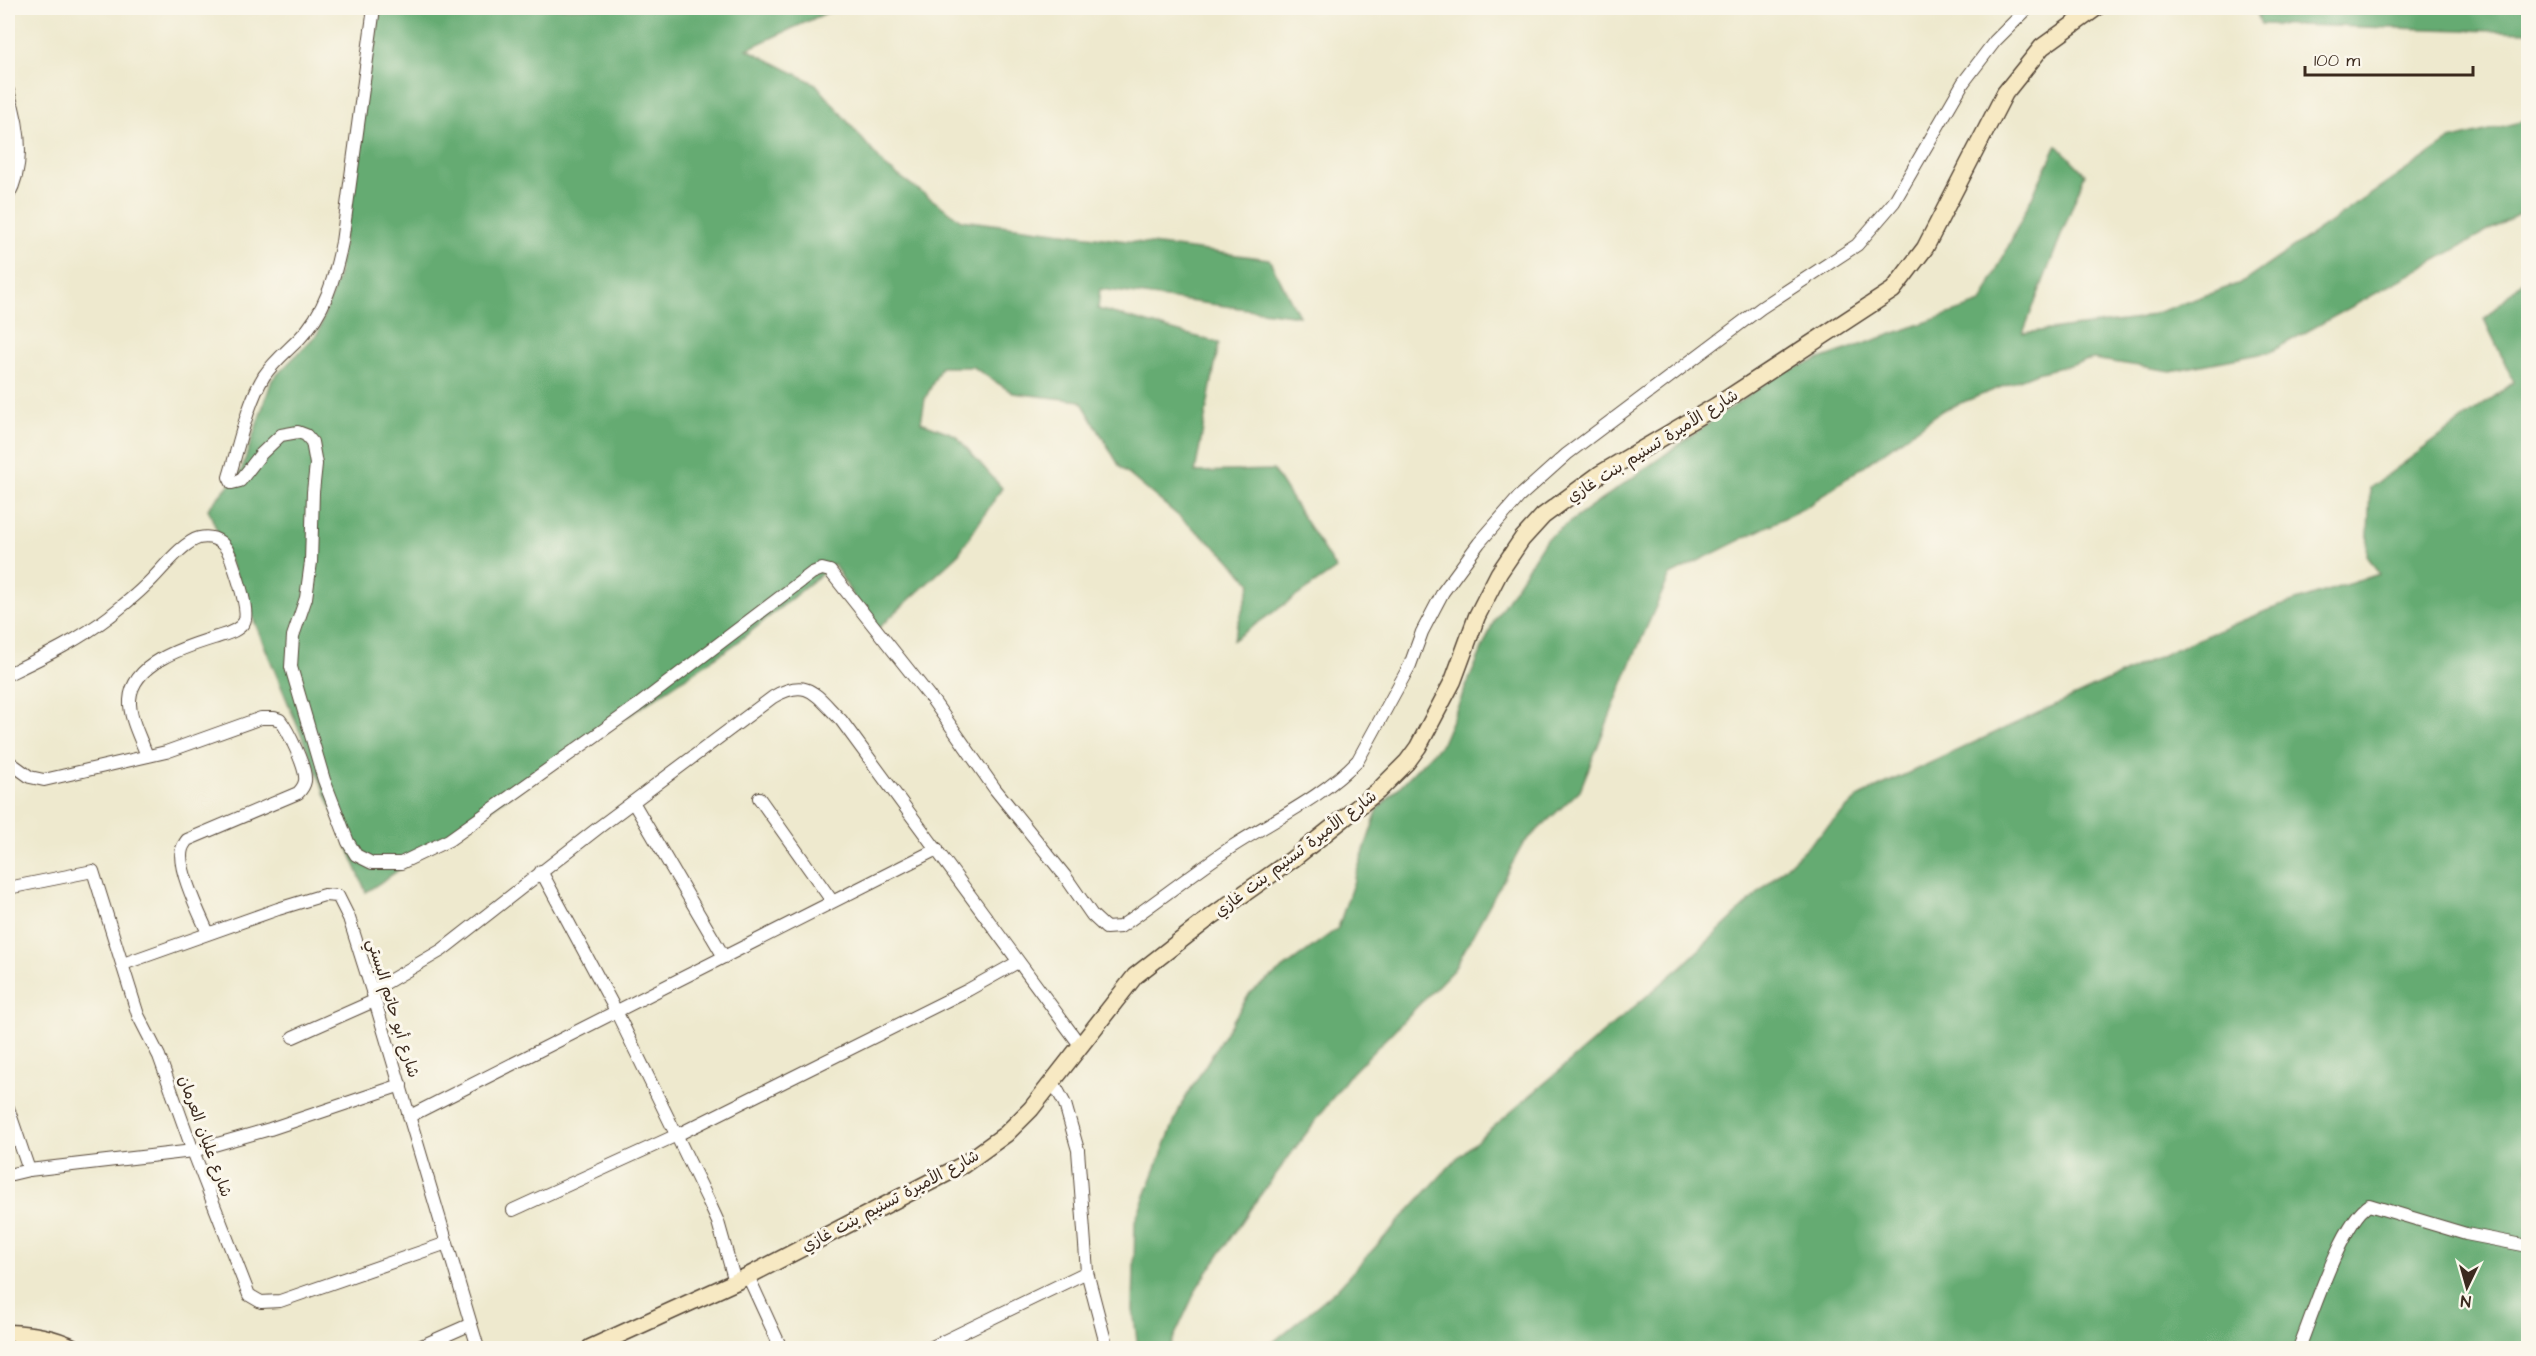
<svg xmlns="http://www.w3.org/2000/svg" width="2536" height="1356" font-family="'Architects Daughter','Playpen Sans Arabic',sans-serif">
<rect width="100%" height="100%" fill="#fbf7ec"/>
<filter id="ink" filterUnits="userSpaceOnUse"><feTurbulence type="fractalNoise" baseFrequency=".0167" numOctaves="2"/><feDisplacementMap in="SourceGraphic" scale="12" xChannelSelector="R" yChannelSelector="G"/><feConvolveMatrix kernelMatrix="1 2 1 2 8 2 1 2 1" color-interpolation-filters="sRGB"/></filter>
<filter id="wash" filterUnits="userSpaceOnUse"><feTurbulence type="fractalNoise" baseFrequency=".008" numOctaves="4" result="noise"/><feDisplacementMap in="SourceGraphic" scale="24" xChannelSelector="R" yChannelSelector="G"/><feGaussianBlur stdDeviation="1.35" result="paint"/><feColorMatrix in="noise" values="0 0 0 0 0 0 0 0 0 0 0 0 0 0 0 0 0 1.4 0 .05"/><feComposite in="paint" operator="in"/></filter>
<g filter="url(#wash)">
<rect width="100%" height="100%" fill="#eee9ce"/>
<g fill="#65ab72" stroke="#506a48" stroke-width="1.5">
<polygon points="381,8 837,8 747,49 816,84 885,166 961,220 1269,259 1299,316 1100,289 1098,309 1219,343 1195,472 1273,470 1336,569 1233,640 1251,583 1225,555 1120,467 1081,401 1013,393 973,367 941,367 925,399 921,422 955,435 1002,488 957,556 874,632 834,564 734,645 366,892 208,509 241,471 272,380 318,333 338,277 367,77"/>
<polygon points="2255,8 2528,8 2528,32 2261,24"/>
<polygon points="2528,120 2528,209 2270,352 2171,371 2093,359 2037,373 1943,410 1806,507 1670,575 1633,658 1580,790 1523,844 1454,969 1348,1077 1256,1201 1198,1286 1169,1348 1138,1348 1133,1310 1135,1221 1181,1105 1250,993 1338,928 1378,809 1442,743 1495,619 1546,539 1780,373 1981,303 2057,145 2085,174 2023,333 2139,319 2243,282 2450,140"/>
<polygon points="2528,276 2528,1348 1269,1348 1271,1344 1336,1290 1457,1158 1682,966 1861,795 2191,642 2268,610 2379,574 2367,555 2370,488 2514,382 2484,319"/>
</g>
</g>
<g filter="url(#ink)">
<g fill="none" stroke-linecap="round" stroke-linejoin="round">
<defs>
<g id="street">
<path d="M 374,8 L 342,242 C 335,277 325,313 299,339 C 287,351 274,361 264,376 C 247,404 239,445 229,477 L 232,483 L 240,481 L 261,454 L 281,435 L 298,432 L 306,435 L 312,442 L 316,464 L 313,492 L 311,562 L 306,598 L 293,636 L 291,667 L 324,780 L 348,842 L 356,855 L 372,863 L 401,863 L 449,840 L 637,706 L 812,573 L 822,569 L 830,571 L 934,702 L 995,789 L 1065,876 L 1092,915 L 1106,928 L 1120,927 C 1158,901 1194,872 1233,846 C 1275,819 1323,797 1358,760 L 1410,665 L 1422,632 L 1443,592 L 1479,543 L 1519,497 L 1567,454 L 1761,308 L 1857,245 L 1894,202 L 1963,83 L 1995,41 L 2028,8"/>
<path d="M 8,91 C 19,124 26,164 8,196"/>
<path d="M 8,674 C 43,657 79,640 110,616 C 122,606 134,597 145,586 C 159,574 181,543 199,538 C 217,534 227,545 232,561 C 236,573 250,611 244,622 C 239,631 226,634 217,637 C 188,646 132,662 130,700 C 129,718 141,739 147,756"/>
<path d="M 8,761 L 30,777 L 44,780 L 166,752 L 261,718 L 274,718 L 280,720 C 288,730 307,769 305,781 C 304,787 301,790 298,793 L 187,840 C 185,843 183,845 182,849 C 176,867 200,915 208,933"/>
<polyline points="759,798 832,901"/>
<polyline points="633,802 724,957"/>
<polyline points="541,871 616,1011 708,1200 718,1222 735,1282"/>
<polyline points="8,888 93,871 138,1015 159,1056 193,1151 249,1295 261,1302 280,1301 447,1243"/>
<polyline points="123,964 278,909 324,895 338,896 349,918 372,991 478,1348"/>
<path d="M 372,991 L 442,950 L 598,828 L 773,697 C 809,676 816,696 841,720 L 1080,1045"/>
<polyline points="293,1037 374,1001"/>
<polyline points="1052,1080 1065,1104 1078,1150 1087,1272 1107,1348"/>
<polyline points="8,1108 29,1170"/>
<polyline points="410,1116 937,849"/>
<polyline points="8,1175 29,1170 193,1151 270,1129 401,1085"/>
<polyline points="513,1210 677,1135 968,990 1018,962"/>
<polyline points="748,1276 781,1348"/>
<polyline points="417,1348 469,1325"/>
<polyline points="930,1348 1087,1272"/>
<path d="M 2299,1348 C 2311,1318 2343,1219 2369,1205 L 2466,1234 L 2528,1246"/>
</g>
<g id="secondary">
<path d="M 8,1333 C 32,1334 53,1337 75,1348"/>
<polyline points="590,1348 748,1276 963,1165 1006,1134 1031,1109 1135,976 1208,919 1293,859 1378,791 1407,762 1418,747 1453,681 1477,616 1499,573 1522,539 1543,516 1600,474 1716,406 1893,290 1925,248 2005,93 2042,47 2096,8"/>
</g>
</defs>
<use href="#street" stroke="#564738" stroke-width="14"/>
<use href="#secondary" stroke="#564738" stroke-width="19"/>
<use href="#street" stroke="#fff" stroke-width="12"/>
<use href="#secondary" stroke="#f7e9c3" stroke-width="16"/>
</g>
</g>
<g text-anchor="middle" stroke-width="6" stroke-linejoin="round" paint-order="stroke">
<g font-size="16" fill="#3b2a1e" stroke="#fbf7ec">
<text transform="translate(1652 445) rotate(-32)" y="6">شارع الأميرة تسنيم بنت غازي</text>
<text transform="translate(1295 853) rotate(-37)" y="6">شارع الأميرة تسنيم بنت غازي</text>
<text transform="translate(394 1008) rotate(73)" y="6">شارع أبو حاتم البستي</text>
<text transform="translate(206 1136) rotate(70)" y="6">شارع عليان العرمان</text>
<text transform="translate(890 1200) rotate(-28)" y="6">شارع الأميرة تسنيم بنت غازي</text>
</g>
</g>
<rect width="2536" height="1356" fill="none" stroke="#fbf7ec" stroke-width="30"/>
<g transform="translate(2467 1287) rotate(185)" stroke="#fbf7ec" stroke-width="4.5" paint-order="stroke">
<path d="M0-4.5L10 22L0 15L-10 22Z" fill="#3b2a1e"/>
<text y="-9" font-size="16" font-weight="bold" text-anchor="middle" fill="#3b2a1e">N</text>
</g>
<path d="M2305 66v9h168v-9" fill="none" stroke="#3b2a1e" stroke-width="3"/>
<text x="2314" y="66" font-size="18" fill="#3b2a1e" stroke="#fbf7ec" stroke-width="4.5" paint-order="stroke">100 m</text>
</svg>
